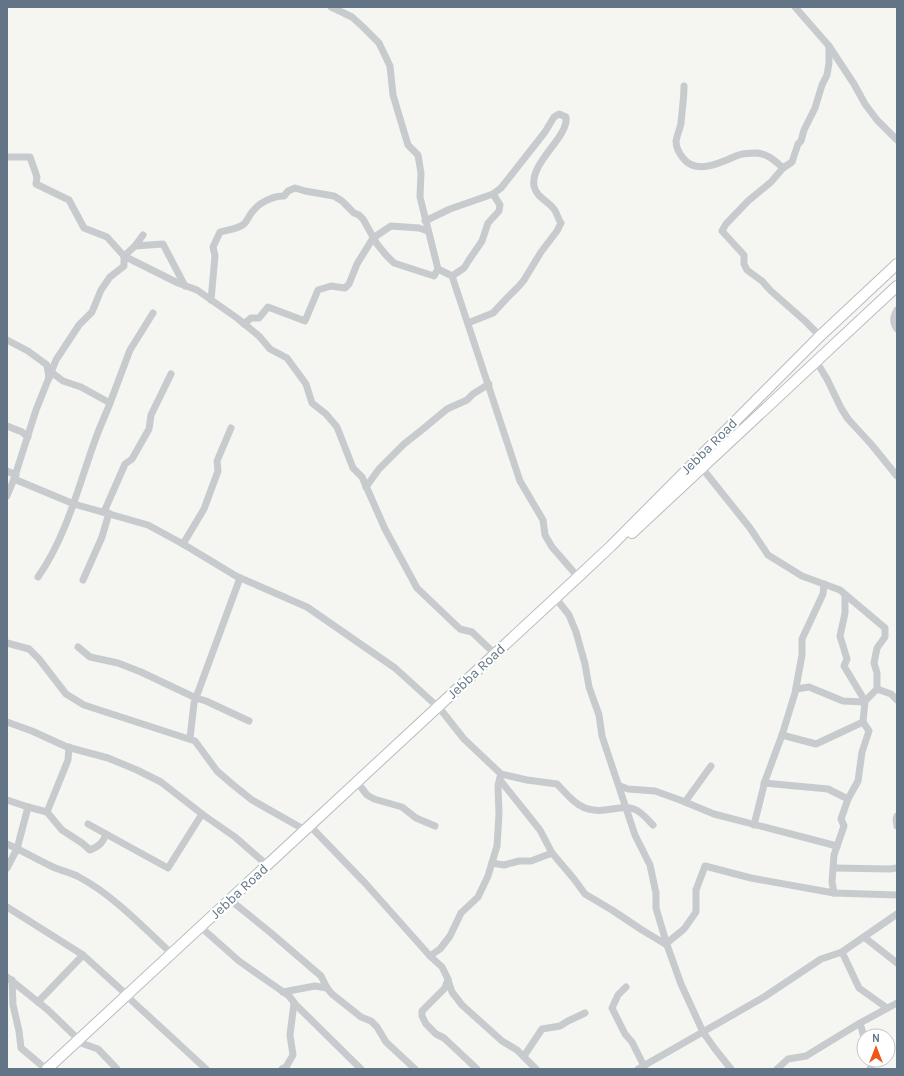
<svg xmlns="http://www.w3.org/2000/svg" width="904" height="1076" font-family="Karla,sans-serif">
<rect width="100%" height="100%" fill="#f5f6f1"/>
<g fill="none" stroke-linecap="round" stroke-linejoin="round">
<defs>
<g id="highway">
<polyline points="632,533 897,286"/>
<polyline points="47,1069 578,577 611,546 820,336 897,264"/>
</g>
</defs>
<use href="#highway" stroke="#b9bcbf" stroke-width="12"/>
<g stroke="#c8cbce" stroke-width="7">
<polyline points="331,7 352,17 363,27 379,43 390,66 393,95 408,145 418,155 421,173 420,197 438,269 452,276 520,481 543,520 545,535 552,547 578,577"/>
<polyline points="795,7 829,46 854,84 865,104 877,120 897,140"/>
<path d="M 684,86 C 684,98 682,111 681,123 C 680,129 677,135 676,141 C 676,146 679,153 683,158 C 696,175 720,163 736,156 C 742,153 750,153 757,153 C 768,154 775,161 783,168"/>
<polyline points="7,157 30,157 37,177 36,184 69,200 84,228 107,237 124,256 178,283 197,290 237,318 259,336 270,349 287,358 306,384 312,403 326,414 337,427 353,468 362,477 385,529 417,588 460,629 472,632 495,654"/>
<path d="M 425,221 L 450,209 L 493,194 L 501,188 L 545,132 L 554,117 L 559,114 L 566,117 C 569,137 530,162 534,186 C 536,197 548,201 554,209 C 557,213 558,219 561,223 L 557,231 L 541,252 L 524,280 L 519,286 L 507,298 L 493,313 L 468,323"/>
<polyline points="135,246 163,244 185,286"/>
<polyline points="452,276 464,268 469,260 482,241 488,223 499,211 500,205 493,194"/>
<path d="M 211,300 L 215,256 L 213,247 L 220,232 C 227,230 238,229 244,224 C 248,220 249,215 253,211 C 260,202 273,196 284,196 L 288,191 L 295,188 L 305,191 L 334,196 L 342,201 L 354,213 L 359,215 L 363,219 L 377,244 L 386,255 L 394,263 L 434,276 L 438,269"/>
<path d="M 897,310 C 893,317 892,322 897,329"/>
<polyline points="244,324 251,318 259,318 268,307 305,321 318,290 331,286 345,288 349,284 357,264 373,238 391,226 419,228 428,231"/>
<polyline points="820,336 805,321 771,291 762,281 747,270 744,264 744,255 722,231 726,224 748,201 771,182 783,168 792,162 798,144 801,141 804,130 815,108 822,85 827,75 829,63 829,46"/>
<polyline points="7,340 28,351 47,365 49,378"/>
<polyline points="816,361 827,379 841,408 848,419 871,444 897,476"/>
<polyline points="110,403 130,350 153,313"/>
<polyline points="7,426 22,432 28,437"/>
<polyline points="702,468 750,528 768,555 802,576 840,590 885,628 885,637 877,648 874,663 877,673 877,689"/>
<polyline points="7,471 16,475"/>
<polyline points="14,479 74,504 148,525 183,544 236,576 307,607 395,668 438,707"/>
<polyline points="366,487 379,469 404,444 423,429 447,409 467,400 473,394 489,384"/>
<polyline points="7,496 14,479 36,410 56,360 79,325 92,312 101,290 110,277 124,266 124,256 135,246 143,235"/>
<polyline points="104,512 125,464 132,459 149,429 151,415 171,374"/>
<polyline points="183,544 204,509 218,471 217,461 231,428"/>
<path d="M 38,577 C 68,534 79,483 97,435 C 101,424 106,414 110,403 L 81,387 L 63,381 L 51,372"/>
<polyline points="83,580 102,537 109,513"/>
<polyline points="558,601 569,615 576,632 585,664 589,687 599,715 602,736 635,835 650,865 656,893 656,908 667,945 681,984 703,1032 715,1049 731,1069"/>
<polyline points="7,643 29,649 39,659 66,694 84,705 195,741 217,771 232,784 252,800 305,830"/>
<polyline points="78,647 90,657 118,663 141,672 196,698 206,701 249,721"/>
<polyline points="796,689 809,687 843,701 864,702 877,689 891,694 897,700"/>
<path d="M 441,710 L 464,739 L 501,774 L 527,780 L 557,784 C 565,792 573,803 585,808 C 602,815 620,804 634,809 C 642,812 648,820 653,825"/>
<polyline points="7,722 32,731 67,747 108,758 137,770 161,782 202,814 235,837 267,865"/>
<polyline points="782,735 816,744 863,722 865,701 844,666 847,659 840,636 845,613 845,595"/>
<polyline points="190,738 194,703 240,578"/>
<path d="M 69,747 L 68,760 L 47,812 L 62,830 L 82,843 L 90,850 C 99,846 103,843 106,834 L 88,824"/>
<polyline points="500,780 540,830 552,853 574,879 585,894 612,910 642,930 667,945"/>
<polyline points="764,783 828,789 848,799"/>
<polyline points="360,786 367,795 374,799 402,807 416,818 435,826"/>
<polyline points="620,786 628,789 655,791 680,800 714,814 837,846"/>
<polyline points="7,800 28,807 47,812"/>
<polyline points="685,802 711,766"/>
<polyline points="897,816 896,819 897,826"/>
<polyline points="754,825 765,781 782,735 795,693 802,655 802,639 823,594 824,584"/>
<polyline points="313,829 366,884 430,956 442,967 447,977 452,992 462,1005 502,1041 517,1050 536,1069"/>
<polyline points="106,834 168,868 202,814"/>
<path d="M 7,844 C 23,851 38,860 53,867 C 62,871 72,873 79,877 C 113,895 143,927 171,953"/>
<polyline points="492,863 504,865 519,861 531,861 552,853"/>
<polyline points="7,868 17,849 28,807"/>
<polyline points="834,868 890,869 897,868"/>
<polyline points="834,893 832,882 834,855 844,826 841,819 848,799 858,781 862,752 869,731 863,722"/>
<polyline points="234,903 271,933 321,976 327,988 332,994 361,1017 371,1021 377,1027 386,1042 415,1069"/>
<polyline points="7,907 83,955 38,1002"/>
<polyline points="204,930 239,961 289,996 296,1005 361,1069"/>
<polyline points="864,937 897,963"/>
<polyline points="667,943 684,929 696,912 696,890 705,866 751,878 834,893 897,895"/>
<polyline points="842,952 859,988 887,1008"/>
<polyline points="83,955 127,995"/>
<polyline points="430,956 440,949 450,936 461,913 478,897 488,876 497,846 499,814 498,786 500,777"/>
<polyline points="7,977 48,1010 78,1039"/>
<polyline points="448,979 445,988 422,1011 422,1016 426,1024 436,1034 444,1038 477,1069"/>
<polyline points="12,980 13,1005 19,1031 21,1048 46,1069"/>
<polyline points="626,987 618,995 612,1008 625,1034 632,1042 644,1066"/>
<polyline points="283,992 315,986 327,988"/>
<polyline points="130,999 206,1069"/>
<polyline points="860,1023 864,1037"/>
<polyline points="81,1043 98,1049 117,1069"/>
<polyline points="524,1056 542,1029 560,1026 568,1021 585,1013"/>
<polyline points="282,1069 286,1067 293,1055 290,1035 294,1003"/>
<polyline points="638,1069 764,997 821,959 842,952 897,914"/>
<polyline points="777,1069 788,1059 806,1056 860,1023 897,1003"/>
<polyline points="870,1069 872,1064 871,1060"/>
</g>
<use href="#highway" stroke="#fff" stroke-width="10"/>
</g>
<g text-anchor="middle" stroke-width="4" stroke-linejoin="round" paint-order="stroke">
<g font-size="14" fill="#627485" stroke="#fff">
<text transform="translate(709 446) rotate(-45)" y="5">Jebba Road</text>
<text transform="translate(476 671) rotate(-43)" y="5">Jebba Road</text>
<text transform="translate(239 891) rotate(-43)" y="5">Jebba Road</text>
</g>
</g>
<rect width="904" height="1076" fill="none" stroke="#627485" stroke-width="16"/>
<g transform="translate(876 1048)"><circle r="19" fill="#ffffff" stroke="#c0c7ce"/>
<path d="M0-3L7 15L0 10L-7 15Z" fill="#f05617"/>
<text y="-6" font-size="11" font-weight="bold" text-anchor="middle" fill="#627485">N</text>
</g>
</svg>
